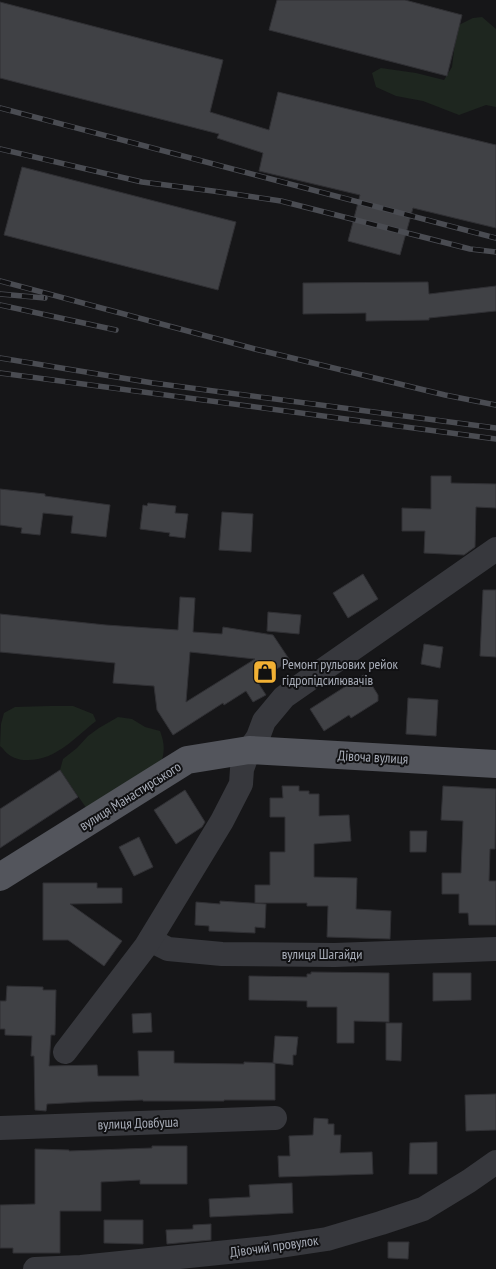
<svg xmlns="http://www.w3.org/2000/svg" width="496" height="1269" font-family="'PT Sans Narrow',sans-serif">
<rect width="100%" height="100%" fill="#161618"/>
<g fill="#1e261f">
<polygon points="482,17 496,29 496,107 486,105 459,115 423,101 396,96 376,87 372,73 381,68 416,73 444,80 452,67 457,26 473,18"/>
<path d="M 50,706 L 73,706 L 93,714 L 96,721 C 75,737 56,761 26,760 C 20,760 13,758 8,754 C 5,752 3,748 0,746 L 1,724 L 4,713 L 15,707 Z"/>
<path d="M 118,717 L 132,719 L 145,727 L 160,731 C 164,742 165,749 162,760 L 87,809 L 60,770 L 63,759 L 77,748 L 88,736 L 99,728 Z"/>
</g>
<g fill="#404145" stroke="#303034" fill-rule="evenodd">
<polygon points="277,0 405,0 462,15 447,76 269,30"/>
<polygon points="0,2 223,60 210,112 269,130 278,92 496,145 496,228 413,208 400,255 348,241 360,195 259,171 263,153 217,138 219,134 0,78"/>
<polygon points="22,167 236,222 218,290 4,235"/>
<polygon points="428,282 429,294 496,286 496,311 429,318 429,320 366,321 366,313 303,314 303,283"/>
<polygon points="431,476 451,476 451,483 496,484 496,508 476,507 475,547 464,555 424,553 425,531 402,531 402,508 431,509"/>
<polygon points="0,489 45,494 45,496 110,505 106,537 71,533 73,516 43,513 40,535 21,533 22,528 0,525"/>
<polygon points="148,503 176,506 175,513 188,514 185,538 169,536 170,533 140,529 143,505 147,506"/>
<polygon points="222,512 253,514 251,552 219,550"/>
<polygon points="363,574 378,599 348,618 333,593"/>
<polygon points="483,590 496,590 496,657 480,656"/>
<path d="M 180,597 L 195,598 L 193,632 L 222,634 L 223,627 L 273,635 L 291,662 L 288,662 L 257,681 L 266,695 L 253,702 L 246,691 L 224,705 L 223,703 L 173,735 L 157,710 L 154,686 L 113,683 L 115,663 L 0,652 L 0,614 L 106,625 L 178,630 ZM 190,652 L 255,659 L 186,702 Z"/>
<polygon points="268,612 301,615 299,634 267,631"/>
<polygon points="424,644 443,647 440,668 421,664"/>
<polygon points="365,674 378,695 378,701 351,718 349,715 324,731 310,709"/>
<polygon points="408,698 438,700 436,736 406,734"/>
<polygon points="60,770 78,797 0,848 0,809"/>
<polygon points="282,786 299,786 299,791 309,791 309,794 319,794 319,816 349,815 351,841 314,844 314,877 357,878 356,909 391,911 390,939 327,937 328,906 307,906 307,903 255,903 255,885 270,885 270,852 285,852 285,817 270,817 270,798 283,798"/>
<polygon points="443,786 496,789 495,849 490,849 489,881 496,881 496,925 469,925 468,913 459,913 459,894 442,894 442,873 461,873 463,821 441,820"/>
<polygon points="185,790 205,822 202,827 176,844 154,810"/>
<polygon points="410,831 427,831 426,852 410,852"/>
<polygon points="139,837 153,867 134,876 119,847"/>
<polygon points="43,883 97,883 97,888 122,888 122,903 70,904 122,941 104,966 68,940 43,940"/>
<polygon points="220,901 266,904 265,928 255,927 255,933 209,931 209,926 195,925 196,902 220,904"/>
<polygon points="311,972 389,973 389,1022 354,1021 354,1043 337,1043 337,1007 307,1007 307,1001 249,1000 249,976 307,977 307,974 311,974"/>
<polygon points="433,973 471,973 471,1000 433,1001"/>
<polygon points="7,986 43,987 43,990 56,990 55,1035 51,1035 49,1066 97,1065 98,1076 139,1076 138,1051 174,1051 174,1063 244,1064 244,1062 275,1063 275,1100 224,1100 224,1101 143,1101 143,1100 83,1102 47,1104 46,1111 35,1110 34,1056 31,1056 32,1036 5,1035 5,1029 0,1029 0,1001 6,1001"/>
<polygon points="151,1013 152,1032 133,1033 132,1014"/>
<polygon points="386,1023 402,1023 401,1061 386,1060"/>
<polygon points="275,1036 298,1037 296,1055 293,1055 293,1065 273,1063"/>
<polygon points="496,1094 496,1130 466,1131 465,1095"/>
<polygon points="314,1118 328,1119 328,1124 334,1124 334,1135 341,1135 340,1153 372,1152 373,1174 279,1177 278,1156 290,1156 289,1136 313,1135"/>
<polygon points="437,1142 437,1174 409,1174 410,1143"/>
<polygon points="152,1146 187,1146 187,1184 140,1184 140,1180 101,1182 101,1211 60,1211 60,1253 13,1253 13,1248 0,1248 0,1205 35,1204 35,1149 69,1150 69,1151 152,1148"/>
<polygon points="292,1183 293,1213 210,1217 209,1199 250,1197 249,1185"/>
<polygon points="104,1220 143,1220 143,1244 104,1243"/>
<polygon points="211,1224 211,1240 167,1244 166,1230 193,1229 193,1225"/>
<polygon points="388,1242 409,1242 408,1259 388,1258"/>
</g>
<g fill="none" stroke-linecap="round" stroke-linejoin="round">
<g stroke="#37383d" stroke-width="24">
<polyline points="150,940 168,949 222,954 335,955 496,949"/>
<polyline points="65,1052 146,946 222,821 241,784 242,769 249,750 258,737 264,721 284,697 496,549"/>
<polyline points="0,1128 275,1118"/>
<polyline points="35,1269 81,1267 179,1257 267,1248 327,1239 381,1223 423,1209 469,1181 496,1162"/>
</g>
<polyline stroke="#53555c" stroke-width="28" points="0,877 187,760 249,750 496,764"/>
<defs>
<g id="rail">
<polyline points="0,108 496,238"/>
<polyline points="0,149 142,182 213,191 281,201 470,249 496,252"/>
<polyline points="0,281 255,349 445,395 496,405"/>
<polyline points="0,294 45,298"/>
<polyline points="0,305 116,330"/>
<polyline points="0,358 153,383 496,428"/>
<polyline points="0,373 496,439"/>
</g>
</defs>
<use href="#rail" stroke="#4a4c52" stroke-width="5.5"/>
<use href="#rail" stroke="#111113" stroke-width="4" stroke-dasharray="11" stroke-linecap="butt"/>
</g>
<defs>
<symbol id="shop-square" viewBox="-11 -11 22 22"><rect x="-9" y="-9" width="18" height="18" rx="4" fill="#f2b134" stroke="#111113"/><path d="M-5-2.5h2.3a2.7 3.5 0 0 1 5.4 0H5L5.5 6h-11ZM-1.5-2.5h3a1.5 2.3 0 0 0-3 0Z" fill="#111"/></symbol>
</defs>
<g fill-rule="evenodd">
<use href="#shop-square" x="251" y="658" width="28" height="28"/>
</g>
<g text-anchor="middle" stroke-width="4" stroke-linejoin="round" paint-order="stroke">
<g font-size="14" fill="#a8adb8" stroke="#111113" text-anchor="start">
<text x="282" y="669">Ремонт рульових рейок<tspan x="282" dy="16">гідропідсилювачів</tspan></text>
</g>
<g font-size="14" fill="#a8adb8" stroke="#111113">
<text transform="translate(373 757) rotate(3)" y="5">Дівоча вулиця</text>
<text transform="translate(130 796) rotate(-32)" y="5">вулиця Манастирського</text>
<text x="322" y="959">вулиця Шагайди</text>
<text transform="translate(138 1123) rotate(-2)" y="5">вулиця Довбуша</text>
<text transform="translate(274 1246) rotate(-8)" y="5">Дівочий провулок</text>
</g>
</g>
</svg>
